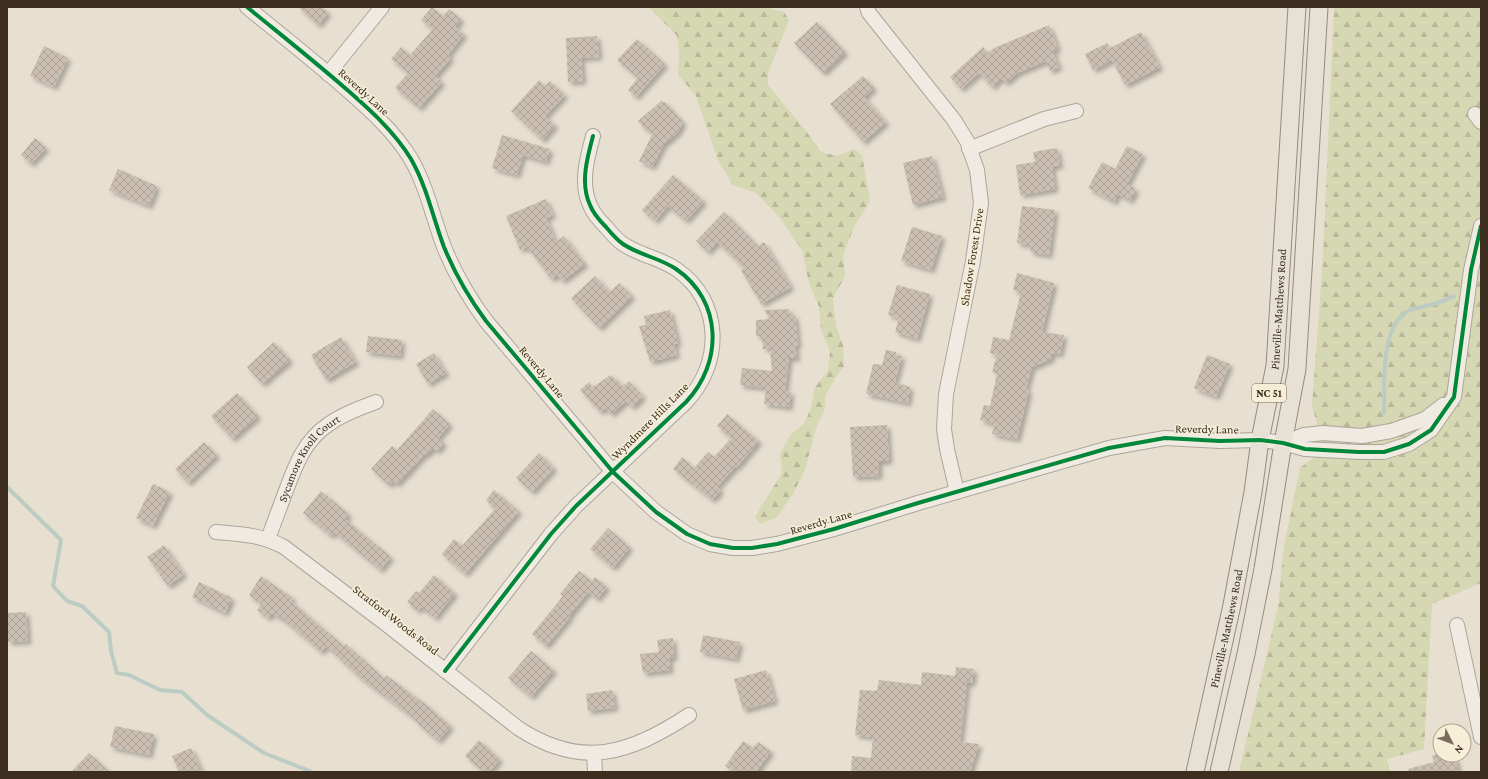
<svg xmlns="http://www.w3.org/2000/svg" width="1488" height="779" font-family="'Crimson Pro',serif">
<defs>
<pattern id="forest-firs" width="22" height="20" patternUnits="userSpaceOnUse"><rect width="22" height="20" fill="#d6d7b3"/><path d="M5 1l3.5 6h-7zM16 11l3.5 6h-7z" fill="#b9b99a"/></pattern>
<pattern id="building-cross-hatch" width="8" height="8" patternUnits="userSpaceOnUse"><rect width="8" height="8" fill="#cbbfb2"/><path d="M0 0l8 8M0 8l8-8" fill="none" stroke="#afa499"/></pattern>
<filter id="shadow"><feDropShadow dx="3.5" dy="3.5" stdDeviation="2" flood-color="#0004"/></filter>
</defs>
<rect width="100%" height="100%" fill="#e7e0d1"/>
<g fill="url(#forest-firs)">
<polygon points="649,7 770,7 771,9 784,12 789,20 768,73 768,85 806,131 821,152 837,156 854,149 862,155 870,201 853,229 843,256 845,276 833,298 836,326 843,345 844,366 834,380 826,395 824,413 817,424 805,470 793,494 776,518 760,524 755,517 782,473 780,454 791,434 804,424 811,408 814,389 828,370 830,352 821,329 819,307 809,283 802,250 780,218 756,193 733,185 718,160 696,96 678,75 679,55 677,36"/>
<polygon points="1334,7 1481,7 1481,583 1432,604 1424,749 1387,759 1390,772 1239,772 1278,607 1284,546 1300,468 1313,458 1317,423 1312,406 1323,257"/>
</g>
<g fill="none" stroke-linecap="round" stroke-linejoin="round">
<g stroke="#bcccc2" stroke-width="4">
<path d="M 1384,413 C 1385,384 1379,325 1410,310 C 1414,308 1418,308 1422,307 C 1434,304 1444,302 1454,296"/>
<polyline points="7,487 61,540 53,586 67,601 82,606 109,632 111,651 117,673 129,675 160,690 182,692 207,715 264,753 312,772"/>
</g>
</g>
<g fill="url(#building-cross-hatch)" filter="url(#shadow)">
<polygon points="298,7 322,7 328,13 318,25"/>
<polygon points="432,7 443,16 449,9 461,19 455,27 464,34 448,55 451,58 435,76 442,82 419,108 395,88 408,73 391,59 401,47 410,55 433,29 421,20"/>
<polygon points="817,22 845,52 823,73 794,43"/>
<polygon points="1049,25 1058,48 1053,51 1059,67 1050,71 1046,61 1017,73 1006,83 1001,78 992,87 979,73 961,89 950,77 983,47 988,53 994,48"/>
<polygon points="1141,32 1160,67 1125,85 1112,60 1093,70 1085,54 1107,43 1110,48"/>
<polygon points="597,36 599,57 581,58 583,81 568,82 566,38"/>
<polygon points="637,39 665,64 636,97 628,90 638,78 617,60"/>
<polygon points="44,46 68,58 54,87 30,76"/>
<polygon points="863,76 874,88 864,97 886,122 863,142 830,104"/>
<polygon points="539,80 545,86 550,81 565,95 545,116 555,125 542,140 511,111"/>
<polygon points="661,101 666,103 683,122 678,132 664,144 652,167 639,161 653,133 644,128 638,121"/>
<polygon points="502,135 550,149 546,162 523,155 517,175 492,168"/>
<polygon points="35,138 46,148 31,164 21,155"/>
<polygon points="1127,146 1143,154 1127,184 1136,189 1130,201 1118,194 1114,202 1088,188 1102,162 1115,169"/>
<polygon points="1057,148 1060,165 1052,167 1055,189 1020,195 1016,165 1035,162 1033,152"/>
<polygon points="932,156 943,197 913,205 903,163"/>
<polygon points="118,169 157,186 149,206 109,190"/>
<polygon points="673,175 704,201 686,221 668,206 655,221 642,210"/>
<polygon points="546,199 553,215 546,218 556,242 564,236 585,264 562,281 558,275 551,279 527,247 520,250 506,216"/>
<polygon points="1022,206 1055,210 1049,255 1030,252 1031,245 1017,243"/>
<polygon points="724,212 758,246 764,242 791,287 761,304 741,270 744,268 717,242 708,252 696,241"/>
<polygon points="912,227 942,236 931,270 901,261"/>
<polygon points="1017,273 1054,283 1042,332 1064,335 1060,354 1052,353 1051,359 1032,367 1026,389 1029,390 1017,439 992,434 994,424 980,420 984,405 990,406 997,374 992,372 997,355 990,353 993,337 1009,340 1021,292 1013,290"/>
<polygon points="595,276 610,292 619,283 632,296 599,328 571,298"/>
<polygon points="897,285 930,294 917,339 895,332 899,318 888,315"/>
<polygon points="789,309 790,315 795,315 798,345 795,346 797,358 789,358 785,391 791,392 789,407 764,404 766,388 740,385 742,368 772,371 770,348 763,349 762,336 756,336 756,320 770,319 764,310"/>
<polygon points="670,310 678,343 674,344 677,355 650,362 639,326 646,325 644,316"/>
<polygon points="368,336 402,340 400,356 366,352"/>
<polygon points="341,337 356,362 326,380 311,355"/>
<polygon points="274,342 290,360 262,384 247,367"/>
<polygon points="886,350 896,352 896,355 902,356 895,382 910,387 908,403 866,394 873,364 882,365"/>
<polygon points="434,353 446,373 428,384 416,364"/>
<polygon points="1207,355 1230,364 1216,397 1194,388"/>
<polygon points="611,375 623,386 629,381 643,396 632,407 626,401 611,414 605,408 600,412 580,390 589,382 593,387"/>
<polygon points="237,393 258,416 232,439 211,416"/>
<polygon points="433,409 450,424 438,438 444,443 437,451 433,448 426,455 425,454 397,484 393,481 389,485 371,469 392,446 397,450"/>
<polygon points="727,414 759,441 737,467 736,466 717,487 721,490 712,500 673,469 682,457 694,468 708,452 714,457 731,438 717,426"/>
<polygon points="887,425 889,461 879,461 879,476 853,477 850,427"/>
<polygon points="204,442 217,455 188,483 175,469"/>
<polygon points="539,453 554,468 532,492 516,478"/>
<polygon points="153,484 170,492 153,526 136,518"/>
<polygon points="494,490 519,511 465,574 442,554 454,539 462,546 495,509 486,500"/>
<polygon points="321,491 349,514 345,519 391,557 380,570 334,532 331,536 303,513"/>
<polygon points="608,528 630,547 613,568 590,549"/>
<polygon points="164,545 184,574 168,586 147,557"/>
<polygon points="579,571 592,581 595,577 607,587 597,599 588,592 569,616 570,617 546,646 532,634 563,596 560,594"/>
<polygon points="434,575 455,593 435,618 421,607 418,611 407,602 416,591 419,593"/>
<polygon points="261,576 293,598 291,601 344,646 346,644 384,678 386,675 428,706 451,726 438,741 415,721 416,720 360,678 326,646 321,652 280,617 279,618 272,613 268,618 257,610 261,604 249,595"/>
<polygon points="199,582 232,598 225,613 192,597"/>
<polygon points="26,612 28,641 8,642 7,613"/>
<polygon points="703,635 740,642 736,659 700,652"/>
<polygon points="673,638 674,658 669,658 670,670 643,673 640,654 659,652 657,640"/>
<polygon points="531,651 554,670 531,697 508,678"/>
<polygon points="956,667 974,669 972,683 967,683 960,742 979,744 970,772 851,772 852,756 871,758 873,737 855,735 860,690 877,691 879,680 921,685 922,672 955,676"/>
<polygon points="766,670 775,701 743,710 734,679"/>
<polygon points="612,690 615,708 588,711 586,694"/>
<polygon points="115,726 154,734 149,755 110,747"/>
<polygon points="479,740 500,759 489,772 484,772 465,756"/>
<polygon points="743,741 753,748 758,742 771,751 756,772 734,772 725,766"/>
<polygon points="191,748 202,772 179,772 172,756"/>
<polygon points="89,753 110,772 71,772"/>
<polygon points="1432,755 1453,755 1453,759 1456,758 1458,772 1409,772 1408,769 1434,762"/>
</g>
<g fill="none" stroke-linecap="round" stroke-linejoin="round">
<defs>
<g id="minor">
<path d="M 247,7 C 280,34 313,60 345,88 C 370,110 394,131 411,159 C 427,187 433,218 444,247 C 455,274 469,298 486,321 L 613,472 L 656,512 L 687,534 L 710,544 L 733,548 L 752,548 L 777,544 L 834,529 L 918,503 L 1109,448 L 1165,438 L 1220,441 L 1260,440 L 1283,443 L 1305,449 L 1359,452 L 1384,452 L 1409,444 L 1431,430 L 1454,397 L 1471,270 L 1481,226"/>
<polyline points="867,7 869,13 954,120 967,141 977,170 981,203 973,261 946,394 944,429 947,449 957,492"/>
<polyline points="328,74 382,7"/>
<polyline points="1475,114 1481,122"/>
<polyline points="969,149 1044,119 1076,111"/>
<polyline points="1283,443 1304,435 1323,433 1362,436 1391,431 1425,419 1443,405"/>
<path d="M 216,532 C 240,534 263,535 284,547 L 386,624 L 518,728 C 582,770 629,754 689,715"/>
<path id="s1" d="M 268,539 C 273,525 279,510 284,496 C 294,469 303,441 329,424 C 343,414 359,408 376,402"/>
<polyline points="1457,625 1481,737"/>
<path d="M 445,671 L 551,534 L 576,506 L 686,402 C 723,363 723,301 676,269 C 660,258 639,255 623,244 C 617,240 611,233 606,227 C 600,221 593,213 590,205 C 580,184 587,158 593,136"/>
<polyline points="594,753 595,772"/>
</g>
<g id="major">
<path id="s2" d="M 1195,772 L 1232,605 L 1253,492 L 1260,440 L 1275,366 L 1297,7"/>
<polyline points="1219,772 1246,654 1263,569 1283,443 1297,369 1319,7"/>
</g>
</defs>
<use href="#minor" stroke="#ada599" stroke-width="16"/>
<use href="#major" stroke="#928b80" stroke-width="19"/>
<use href="#minor" stroke="#efebe3" stroke-width="14"/>
<use href="#major" stroke="#e6e1d4" stroke-width="17"/>
<defs>
<g id="cycleway">
<path d="M 247,7 C 280,34 313,60 345,88 C 370,110 394,131 411,159 C 427,187 433,218 444,247 C 455,274 469,298 486,321 L 613,472 L 656,512 L 687,534 L 710,544 L 733,548 L 752,548 L 777,544 L 834,529 L 918,503 L 1109,448 L 1165,438 L 1220,441 L 1260,440 L 1283,443 L 1305,449 L 1359,452 L 1384,452 L 1409,444 L 1431,430 L 1454,397 L 1471,270 L 1481,226"/>
<path d="M 445,671 L 551,534 L 576,506 L 686,402 C 723,363 723,301 676,269 C 660,258 639,255 623,244 C 617,240 611,233 606,227 C 600,221 593,213 590,205 C 580,184 587,158 593,136"/>
</g>
</defs>
<use href="#cycleway" stroke="#f7eed8" stroke-width="6"/>
<use href="#cycleway" stroke="#00873e" stroke-width="4"/>
</g>
<g text-anchor="middle" stroke-width="3" stroke-linejoin="round" paint-order="stroke">
<rect fill="#f7eed8" stroke="#756857" stroke-width="1" x="1252" y="384" width="34" height="18" rx="3"/>
<g font-size="11" font-weight="bold" fill="#3d2e20">
<text x="1269" y="397">NC 51</text>
</g>
<g font-size="12" fill="#3d2e20" stroke="#f7eed8">
<text transform="translate(364 92) rotate(42)" y="4">Reverdy Lane</text>
<text transform="translate(972 257) rotate(-81)" y="4">Shadow Forest Drive</text>
<text dy="4" stroke="none"><textPath href="#s2" startOffset="471">Pineville-Matthews Road</textPath></text>
<text transform="translate(542 372) rotate(50)" y="4">Reverdy Lane</text>
<text transform="translate(650 421) rotate(-45)" y="4">Wyndmere Hills Lane</text>
<text transform="translate(1207 429) rotate(1)" y="4">Reverdy Lane</text>
<text dy="4" stroke="none"><textPath href="#s1" startOffset="92">Sycamore Knoll Court</textPath></text>
<text transform="translate(821 522) rotate(-16)" y="4">Reverdy Lane</text>
<text transform="translate(396 620) rotate(38)" y="4">Stratford Woods Road</text>
<text dy="4" stroke="none"><textPath href="#s2" startOffset="147">Pineville-Matthews Road</textPath></text>
</g>
</g>
<rect width="1488" height="779" fill="none" stroke="#3d2e20" stroke-width="16"/>
<g transform="translate(1452 743) rotate(132)"><circle r="19" fill="#f7eed8" stroke="#ada18e"/>
<path d="M0-3L7 15L0 10L-7 15Z" fill="#786c5e"/>
<text y="-6" font-size="11" font-weight="bold" text-anchor="middle" fill="#3d2e20">N</text>
</g>
</svg>
